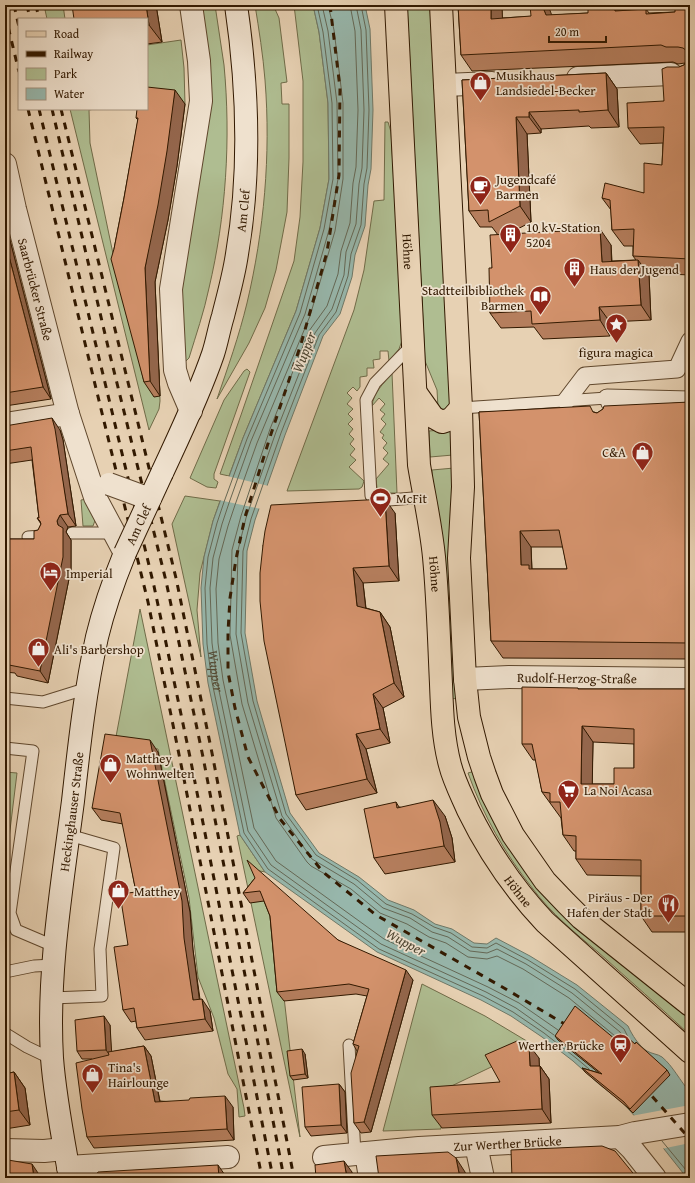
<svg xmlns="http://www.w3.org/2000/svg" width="695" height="1183" font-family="'Gentium Book Plus',serif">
<rect width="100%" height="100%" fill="#e7d1b3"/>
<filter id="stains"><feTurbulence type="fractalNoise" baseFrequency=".005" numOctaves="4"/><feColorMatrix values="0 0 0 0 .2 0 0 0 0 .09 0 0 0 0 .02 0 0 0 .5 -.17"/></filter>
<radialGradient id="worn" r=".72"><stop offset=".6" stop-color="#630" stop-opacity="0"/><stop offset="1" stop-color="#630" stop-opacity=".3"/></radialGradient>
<g fill="#afbd91" stroke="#706b48">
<polygon points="44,5 63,5 65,19 47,19"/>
<path d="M 199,5 L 215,5 C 218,25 221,45 224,65 C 231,139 226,216 209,288 C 204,312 196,335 189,358 L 185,362 L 179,302 Z"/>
<path d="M 255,5 L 267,6 L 275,9 L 279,18 L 287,82 L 281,83 L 282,104 L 289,104 L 289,158 L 287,212 L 276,270 L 265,308 L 249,343 L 217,399 C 228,367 239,336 247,303 C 264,231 271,155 265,80 C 263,55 259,30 255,5 Z"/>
<polygon points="294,5 313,5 319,32 328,103 329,179 320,228 296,311 243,438 229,476 220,474 241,415 294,261 300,217 303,162 303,81"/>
<polygon points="407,5 430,5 446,305 451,410 442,412 438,407 437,390 425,361"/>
<polygon points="181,40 184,68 185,104 147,101 147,45"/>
<polygon points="70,109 95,109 89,110 90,143 117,273 159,370 160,401 159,409 149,430"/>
<polygon points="385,122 388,122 391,132 403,338 399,349 389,361 388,351 380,351 380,359 373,360 374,368 367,368 367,376 360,377 360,387 357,391 353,387 347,393 352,398 347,404 353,409 348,414 353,419 348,424 353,429 349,434 354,439 350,444 355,449 350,455 356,460 349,467 364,481 362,487 359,489 287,491 354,310 364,270 374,201 384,200"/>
<polygon points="247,369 250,372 214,474 214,479 218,482 216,488 207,487 190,478 224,400 244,371"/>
<path d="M 392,373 L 397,493 L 380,493 L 377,488 L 376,479 L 389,464 L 383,459 L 388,453 L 383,448 L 387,443 L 382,438 L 384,435 L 380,432 L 386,424 L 381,419 L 385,414 L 380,410 L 385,404 L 379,398 L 372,406 C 373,393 384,383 392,373 Z"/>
<polygon points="452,429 453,455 430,457 429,431"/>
<polygon points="454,468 458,698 452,699 433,497 432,470"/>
<polygon points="185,496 220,501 213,521 200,573 197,610 201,657 172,524"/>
<polygon points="87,499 97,515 93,526 83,526 81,500"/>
<polygon points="140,609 244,1108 245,1116 239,1117 237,1089 228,1074 214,1018 198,977 189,898 158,749 115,742"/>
<path d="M 475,771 L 489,810 L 679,1007 L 690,1017 L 690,1035 C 660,1007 629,980 598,952 C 575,933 551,913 533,889 C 505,854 483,815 468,773 Z"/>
<polygon points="5,772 17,773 5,871"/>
<polygon points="240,835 265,872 255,870 277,925 280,962 300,1137 237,836"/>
<polygon points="422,984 485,1016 535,1046 439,1092 441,1129 383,1131"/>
</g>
<path fill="#97b7ac" stroke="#6f7867" d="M 313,5 L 365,5 L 370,29 L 373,110 L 371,169 L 368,185 L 365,226 L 355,255 L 352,277 L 340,314 L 323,336 L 285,435 L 255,520 L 247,551 L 245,633 L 257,701 L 290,813 L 319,853 L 359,877 L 388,900 L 414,910 L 435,924 L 452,929 L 474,943 L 487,944 L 496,938 L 530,956 L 577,985 L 628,1026 C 632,1035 639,1046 647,1051 C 652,1054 658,1054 662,1057 C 673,1066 680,1081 690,1092 L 690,1178 L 687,1178 L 664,1149 L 622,1102 L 600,1085 L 573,1061 L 542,1037 L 511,1016 L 481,1000 L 377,952 L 265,872 L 240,835 L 208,683 L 203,644 L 201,588 L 204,557 L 213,521 L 243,438 L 296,311 L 320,228 L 329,179 L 328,103 L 319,32 Z"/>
<g fill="#e7d1b3">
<polygon points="227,476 269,486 261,509 219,500"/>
<polygon points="690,1105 690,1143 661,1149 631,1116"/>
</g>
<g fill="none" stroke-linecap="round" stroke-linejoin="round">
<g stroke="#646856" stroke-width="1">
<polyline points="317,5 323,32 332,103 333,179 324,229 300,313 247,439 224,502 217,523 208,557 205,588 207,644 212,682 244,833 268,869 379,949 483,996 513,1012 544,1033 576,1058 589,1069"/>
<path id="s1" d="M 322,5 L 328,31 L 337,103 L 338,179 L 329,230 L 305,314 L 251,441 L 229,503 L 222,524 L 213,558 L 210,588 L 212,643 L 217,681 L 248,831 L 271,865 L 381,944 L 486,992 L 516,1008 L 554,1035"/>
<polyline points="328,5 334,30 343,103 343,179 335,231 310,316 257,443 235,505 228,526 219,559 216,589 218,643 223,680 254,828 276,861 384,939 488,987 519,1003 558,1030"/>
<polyline points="350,5 355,31 358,110 356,167 353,183 350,223 341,251 338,274 327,306 309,331 270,429 241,516 232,550 230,635 242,704 276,818 307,862 311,866 351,889 380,913 407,924 429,937 446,943 468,957 487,959 497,956 523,969 569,998 615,1036 617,1039"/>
<polyline points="356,5 361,30 364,110 362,168 359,184 356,224 346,252 344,275 332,309 315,333 276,432 246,518 238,550 236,634 248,703 282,816 312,859 354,884 383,908 410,918 432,932 448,937 470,951 487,953 497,949 526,964 572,993 620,1032 624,1039"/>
<polyline points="361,5 366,30 369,110 367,168 364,184 361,225 351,254 348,276 336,312 319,335 281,433 251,519 243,551 241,633 253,701 286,814 316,855 357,880 386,904 412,914 434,927 451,933 472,947 487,948 496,943 528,960 575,989 624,1029 628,1037"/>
<polyline points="662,1141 686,1170 689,1175 690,1178"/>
</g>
<defs>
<g id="service">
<polyline points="412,345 375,383 366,400 371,496 377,501 425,497"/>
<polyline points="461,408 607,398 607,404"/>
<polyline points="72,533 114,533"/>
<polyline points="28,537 42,536"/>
<polyline points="5,698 43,702 88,688"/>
<polyline points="5,748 33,751 10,913 16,930 56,947"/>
<polyline points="5,972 34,966 54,965"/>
<polyline points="52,998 102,996 100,949 114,848 69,835"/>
<polyline points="6,1034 27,1047 52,1059"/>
<polyline points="349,1045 355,1154"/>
</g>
<g id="pedestrian">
<polyline points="607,398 690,400"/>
<polyline points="566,401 585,376 677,369 690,341"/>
</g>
<g id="minor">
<polyline points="578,78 671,74"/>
<polyline points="445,85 492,83"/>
<path id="s2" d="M 5,164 L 15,209 L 68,414 L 95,497 L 125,553"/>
<polyline points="191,411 179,383 175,370 171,289 201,101 199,61 191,5"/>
<polyline points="5,424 68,414"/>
<path id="s3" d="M 465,679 L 509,677 L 690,679"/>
<polyline points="620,1137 632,1149 655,1178"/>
<polyline points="476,1145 483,1178"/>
<polyline points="5,1150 44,1151 64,1149"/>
<polyline points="366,1153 370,1178"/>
<path id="s4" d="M 324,1157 L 419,1148 L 620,1137 L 635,1133 L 690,1124"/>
<polyline points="68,1167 228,1157"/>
</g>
<g id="secondary">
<path id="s5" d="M 162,473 C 180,434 199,395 213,354 C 217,342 219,329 223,316 C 228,296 234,275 237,254 C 251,172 248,87 236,5"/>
<path id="s6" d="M 70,1178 C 63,1138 55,1098 52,1058 C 47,973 62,886 73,801 C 79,747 85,691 97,637 C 104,608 114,580 125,553"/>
</g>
<g id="primary">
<path id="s7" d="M 396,5 L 419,465 C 424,495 431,526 434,557 C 438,599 439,642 441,684 C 442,711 443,739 450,765 C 454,781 462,796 468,810 C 489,853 512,887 545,922 L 690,1052"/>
<polyline points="441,5 461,408 463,487 459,558 465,679 469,717 479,757 485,775 492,794 513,835 545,881 566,903 581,918 690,1005"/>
<polyline points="416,393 433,417 442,422 451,419 461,408"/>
</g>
</defs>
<use href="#service" stroke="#5f472d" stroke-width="13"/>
<use href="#pedestrian" stroke="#5f472d" stroke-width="19"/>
<use href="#minor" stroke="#5f472d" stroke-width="24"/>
<use href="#secondary" stroke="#321900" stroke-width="24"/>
<use href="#primary" stroke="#321900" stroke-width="24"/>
<use href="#service" stroke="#efe1ce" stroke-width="11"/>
<use href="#pedestrian" stroke="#efe1ce" stroke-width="17"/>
<use href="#minor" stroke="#efe1ce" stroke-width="22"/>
<use href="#secondary" stroke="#efe1ce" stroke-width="22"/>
<use href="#primary" stroke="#e7d1b3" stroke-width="22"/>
<g stroke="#321900" stroke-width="3" stroke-dasharray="7 7" stroke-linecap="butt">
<polyline points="14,5 19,27"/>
<polyline points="27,5 30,19"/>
<polyline points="36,5 39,19"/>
<polyline points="330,5 340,88 339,175 327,252 301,344 271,434 245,517 236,559 230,598 228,632 228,672 235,708 248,757 280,819 323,872 376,915 504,988 573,1029"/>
<polyline points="5,14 19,72"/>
<polyline points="28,109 148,602 184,779 262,1178"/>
<polyline points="39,109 154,586 190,757 273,1178"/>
<polyline points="52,109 109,351 166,581 203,757 284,1178"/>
<polyline points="61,109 176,578 212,753 294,1178"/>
<polyline points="643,1086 690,1139"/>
</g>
<defs>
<polyline id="minor-bridge" points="109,484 150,499"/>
<g id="secondary-bridge">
<path id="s8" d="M 125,553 L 162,473"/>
</g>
</defs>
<use href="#minor-bridge" stroke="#5f472d" stroke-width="24" stroke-linecap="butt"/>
<use href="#secondary-bridge" stroke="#321900" stroke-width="24" stroke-linecap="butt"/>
<use href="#minor-bridge" stroke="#efe1ce" stroke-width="22"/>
<use href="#secondary-bridge" stroke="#efe1ce" stroke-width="22"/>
</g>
<g fill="#b57e5d" stroke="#321900" fill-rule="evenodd">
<polygon points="156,5 162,42 147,44 147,19"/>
<polygon points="458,5 502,5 502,18 588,13 625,5 625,11 646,9 649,13 675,12 690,5 690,275 647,273 649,275 651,320 610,322 610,336 543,339 534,327 501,328 490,313 492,268 498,235 492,227 480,227 469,211 462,80 606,73 617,89 619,127 591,128 589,126 541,129 541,133 527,134 531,222 508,234 611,245 612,261 636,260 633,256 633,246 624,246 612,230 611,210 602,198 644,193 662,165 663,143 640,144 628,128 664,101 679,67 684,65 685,63 678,64 673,62 472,71 461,55"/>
<polygon points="185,104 177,166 168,220 155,282 160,396 154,397 144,382 114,249 124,198 138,120 136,118"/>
<polygon points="6,225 51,399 5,406 5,366 8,365"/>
<path d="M 690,402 L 690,659 L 503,658 L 491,641 L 479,412 L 594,412 L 597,413 L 603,409 ZM 531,547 L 563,547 L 567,569 L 532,569 Z"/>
<polygon points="5,426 60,430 63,440 76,526 68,527 66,532 71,540 71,569 48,683 17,676 15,673 5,672 5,512 7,514 9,539 34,539 41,524 37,518 39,518 32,460 5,464"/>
<polygon points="395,513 399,581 363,583 366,608 380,612 390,627 404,697 383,708 390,743 366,749 377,793 306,810 296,795 263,545"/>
<path d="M 578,688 L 578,689 L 690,689 L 690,932 L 652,932 L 641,916 L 641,876 L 587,875 L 576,859 L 576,851 L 574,851 L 563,835 L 561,818 L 542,792 L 536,760 L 533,760 L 522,744 ZM 593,742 L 634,744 L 634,768 L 614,784 L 592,784 Z"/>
<polygon points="158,752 190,912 193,950 200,999 210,1011 213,1031 145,1040 137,1028 136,1021 131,1022 123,1010 128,945 136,892 123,824 101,820 92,808"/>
<polygon points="396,802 399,807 445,816 452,838 455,862 385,874 374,858"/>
<polygon points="255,878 338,940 413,980 371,1132 361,1133 354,1123 357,1051 353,1044 367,996 356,994 284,1001 277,992 270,916 264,901 250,903 243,893"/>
<polygon points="110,1025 111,1052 144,1046 151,1056 160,1101 233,1107 234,1140 94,1148 87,1137 92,1059 82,1059 77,1051"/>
<polygon points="555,1036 621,1044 667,1070 670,1075 633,1113 627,1107 585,1072 582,1068 599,1073 558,1040"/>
<polygon points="305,1054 308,1078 293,1080 290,1076"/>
<polygon points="539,1058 539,1066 540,1066 549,1079 551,1123 442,1128 432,1115 500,1082"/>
<polygon points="14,1072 25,1088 30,1125 5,1129 5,1074"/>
<polygon points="339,1084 345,1092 347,1133 311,1136 305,1127"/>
</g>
<g fill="#94664c" stroke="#321900">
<polygon points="146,5 156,5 162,42 149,25"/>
<polygon points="491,5 502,5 503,35 491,19"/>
<polygon points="542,5 548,5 558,32 546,15"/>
<polygon points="614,5 625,5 626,28 615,11"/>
<polygon points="606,73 617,89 619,127 608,110"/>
<polygon points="175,90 185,104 177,166 168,220 155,282 160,396 150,381 145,268"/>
<polygon points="529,112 541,129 541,133 529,117"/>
<polygon points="516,117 527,134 531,222 520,206"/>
<polygon points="5,223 6,225 51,399 43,387 5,241"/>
<polygon points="600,229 611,245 612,277 602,262"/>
<polygon points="638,260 649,275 651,320 641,305"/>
<polygon points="599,307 610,322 610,336 600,320"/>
<polygon points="52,418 60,430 63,440 76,526 68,514"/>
<polygon points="385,499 395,513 399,581 389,566"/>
<polygon points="5,512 7,514 10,551 5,544"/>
<polygon points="60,515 68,527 66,532 71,540 71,569 48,683 40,671 58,525 57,521"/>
<polygon points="520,531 531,547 532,574 521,565"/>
<polygon points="353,568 363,583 367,620 357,606"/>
<polygon points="380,612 390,627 404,697 394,683"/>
<polygon points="373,694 383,708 390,743 380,729"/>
<polygon points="582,726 593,742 592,800 581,784"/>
<polygon points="356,734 366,749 377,793 367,779"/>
<polygon points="150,740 158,752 190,912 193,950 201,1012 193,1000"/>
<polygon points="433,800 445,816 452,838 455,862 444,846"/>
<polygon points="406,970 413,980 371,1132 364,1122"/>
<polygon points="5,988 6,989 7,1027 5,1025"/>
<polygon points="202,999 210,1011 213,1031 205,1019"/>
<polygon points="104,1016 110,1025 112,1058 106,1050"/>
<polygon points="5,1040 7,1043 7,1061 5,1058"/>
<polygon points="529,1045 539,1058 540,1080 530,1066"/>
<polygon points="144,1046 151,1056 162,1113 155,1102"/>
<polygon points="302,1049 305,1054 308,1078 305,1074"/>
<polygon points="540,1066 549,1079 551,1123 542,1109"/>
<polygon points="14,1072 25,1088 30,1125 19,1110"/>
<polygon points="339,1084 345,1092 347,1133 341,1125"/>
<polygon points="225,1096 233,1107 234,1140 227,1129"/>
<polygon points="456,1158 465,1172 467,1178 460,1178"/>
<polygon points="344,1161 352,1172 353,1178 347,1178"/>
<polygon points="32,1164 38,1173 39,1178 34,1178"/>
<polygon points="218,1165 227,1178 219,1178"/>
</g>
<g fill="#d3926c" stroke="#321900" fill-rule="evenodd">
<polygon points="72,5 146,5 149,25 147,25 147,19 74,19"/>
<polygon points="458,5 491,5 491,19 531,16 530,5 542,5 546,15 588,13 588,5 614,5 615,11 646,9 646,14 675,12 675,5 690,5 690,259 633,256 634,229 612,230 610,200 602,198 605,183 644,193 644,163 662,165 664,127 628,128 627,103 664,101 662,69 667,67 679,67 684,65 687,61 688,56 687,51 683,48 678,47 666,47 661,45 461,55"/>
<polygon points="606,73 608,110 579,112 579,110 529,112 529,117 516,117 520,206 489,222 488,210 469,211 462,80"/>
<polygon points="147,87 175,90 167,151 158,205 145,268 150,381 144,382 111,259 114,249 124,198 138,118 136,118 137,109 147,109"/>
<polygon points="600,229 602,262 638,260 641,305 599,307 600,320 532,324 531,311 490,313 489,268 492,268 490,235"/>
<polygon points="5,241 43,387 5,393 5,366 8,365 5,352"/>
<path d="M 690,402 L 690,643 L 491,641 L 479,412 L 590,406 L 593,412 L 597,413 L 603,409 L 604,406 ZM 559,530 L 567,569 L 529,569 L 529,565 L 521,565 L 520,531 Z"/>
<polygon points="52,418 55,429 68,514 60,515 57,521 58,525 63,528 63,557 40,671 9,665 9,662 5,661 5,539 34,539 34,531 38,530 41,524 40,521 37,518 39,518 31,447 5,451 5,426"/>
<polygon points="385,499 389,566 353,568 357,606 380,612 394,683 373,694 380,729 356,734 367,779 296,795 264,641 260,601 260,573 263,545 265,531 271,505"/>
<path d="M 522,687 L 578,688 L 578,689 L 690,689 L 690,916 L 641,916 L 641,860 L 576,859 L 576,836 L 563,835 L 560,802 L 550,802 L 550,793 L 542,792 L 532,744 L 522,744 ZM 582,726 L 634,729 L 634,768 L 614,768 L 614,784 L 581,784 Z"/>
<polygon points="105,734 150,740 182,901 184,938 193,1000 202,999 205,1019 137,1028 134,1008 123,1010 114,947 128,945 120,894 136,892 120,813 92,808"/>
<polygon points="433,800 440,822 444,846 374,858 364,809 396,802 397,808"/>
<polygon points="247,860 338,940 406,970 364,1122 354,1123 351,1073 359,1046 353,1044 369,989 349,984 277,992 270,916 260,891 243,893 255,878"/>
<polygon points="575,1006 621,1044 627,1037 635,1044 636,1042 667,1070 630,1109 624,1102 582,1068 602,1074 555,1036"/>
<polygon points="104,1016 106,1050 77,1051 75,1020"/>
<polygon points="517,1041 529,1045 530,1066 540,1066 542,1109 432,1115 430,1087 500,1082 485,1055"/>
<polygon points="144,1046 155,1102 189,1100 190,1098 225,1096 227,1129 87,1137 82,1109 76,1063 109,1055 108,1052"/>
<polygon points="302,1049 305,1074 290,1076 287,1051"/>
<polygon points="14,1072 19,1110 5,1112 5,1074"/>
<polygon points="339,1084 341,1125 305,1127 302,1087"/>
<polygon points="602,1146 615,1151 637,1178 601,1178 601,1177 512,1178 511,1150"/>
<polygon points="448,1152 456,1158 460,1178 379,1178 376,1156"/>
<polygon points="8,1160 32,1164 34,1178 5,1178 5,1163 8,1163"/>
<polygon points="344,1161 347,1178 316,1178 315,1165"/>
<polygon points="218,1165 219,1178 94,1178 98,1172"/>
</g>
<defs>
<symbol id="shop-pin" viewBox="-11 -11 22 30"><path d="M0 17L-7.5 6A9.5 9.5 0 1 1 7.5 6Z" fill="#8f2418" stroke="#efe1ce"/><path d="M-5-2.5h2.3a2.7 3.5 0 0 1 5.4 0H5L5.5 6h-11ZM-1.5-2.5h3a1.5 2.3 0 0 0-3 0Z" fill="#fff"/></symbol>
<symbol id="cafe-pin" viewBox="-11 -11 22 30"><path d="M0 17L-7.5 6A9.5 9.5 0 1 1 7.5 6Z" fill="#8f2418" stroke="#efe1ce"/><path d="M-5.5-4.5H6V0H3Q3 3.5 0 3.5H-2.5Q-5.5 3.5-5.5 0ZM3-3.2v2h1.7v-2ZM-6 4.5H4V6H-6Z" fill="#fff"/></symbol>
<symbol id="building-pin" viewBox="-11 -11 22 30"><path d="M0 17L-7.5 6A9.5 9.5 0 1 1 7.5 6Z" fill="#8f2418" stroke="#efe1ce"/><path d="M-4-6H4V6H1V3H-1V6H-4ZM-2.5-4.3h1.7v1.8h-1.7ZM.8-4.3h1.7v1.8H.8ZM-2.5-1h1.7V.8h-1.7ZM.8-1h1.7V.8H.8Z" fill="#fff"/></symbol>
<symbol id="library-pin" viewBox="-11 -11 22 30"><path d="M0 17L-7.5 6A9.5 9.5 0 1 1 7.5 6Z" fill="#8f2418" stroke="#efe1ce"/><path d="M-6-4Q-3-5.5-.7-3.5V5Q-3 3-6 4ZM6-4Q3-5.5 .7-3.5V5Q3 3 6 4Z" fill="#fff"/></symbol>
<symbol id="sight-pin" viewBox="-11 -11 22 30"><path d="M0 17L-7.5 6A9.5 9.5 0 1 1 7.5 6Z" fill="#8f2418" stroke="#efe1ce"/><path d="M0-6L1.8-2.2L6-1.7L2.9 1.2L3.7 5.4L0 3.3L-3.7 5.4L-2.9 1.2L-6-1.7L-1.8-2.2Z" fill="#fff"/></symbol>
<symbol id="stadium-pin" viewBox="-11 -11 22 30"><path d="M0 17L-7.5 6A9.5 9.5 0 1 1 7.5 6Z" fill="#8f2418" stroke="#efe1ce"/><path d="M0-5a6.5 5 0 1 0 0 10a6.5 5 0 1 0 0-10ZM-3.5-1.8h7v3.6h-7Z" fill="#fff"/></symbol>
<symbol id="hotel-pin" viewBox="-11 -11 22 30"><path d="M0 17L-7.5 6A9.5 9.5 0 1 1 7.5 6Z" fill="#8f2418" stroke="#efe1ce"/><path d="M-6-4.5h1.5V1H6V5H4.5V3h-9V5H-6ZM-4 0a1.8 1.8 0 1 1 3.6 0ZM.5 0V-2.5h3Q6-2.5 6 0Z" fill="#fff"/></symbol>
<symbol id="supermarket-pin" viewBox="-11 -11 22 30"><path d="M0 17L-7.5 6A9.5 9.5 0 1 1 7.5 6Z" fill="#8f2418" stroke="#efe1ce"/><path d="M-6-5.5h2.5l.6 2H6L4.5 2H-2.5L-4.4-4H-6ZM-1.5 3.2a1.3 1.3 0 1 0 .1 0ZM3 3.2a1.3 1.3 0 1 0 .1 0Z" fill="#fff"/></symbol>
<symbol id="restaurant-pin" viewBox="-11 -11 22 30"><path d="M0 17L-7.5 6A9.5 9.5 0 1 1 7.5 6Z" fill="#8f2418" stroke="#efe1ce"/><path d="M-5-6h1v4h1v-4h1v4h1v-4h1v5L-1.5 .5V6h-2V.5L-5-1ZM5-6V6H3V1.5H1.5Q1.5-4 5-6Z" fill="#fff"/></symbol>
<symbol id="station-pin" viewBox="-11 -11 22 30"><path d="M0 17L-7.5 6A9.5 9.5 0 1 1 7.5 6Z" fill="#8f2418" stroke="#efe1ce"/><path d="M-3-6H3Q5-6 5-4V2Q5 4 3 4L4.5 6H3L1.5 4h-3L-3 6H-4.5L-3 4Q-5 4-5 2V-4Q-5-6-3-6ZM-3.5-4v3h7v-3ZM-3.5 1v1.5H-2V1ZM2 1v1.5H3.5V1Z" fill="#fff"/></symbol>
</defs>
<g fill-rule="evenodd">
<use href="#shop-pin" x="468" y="70" width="25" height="34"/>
<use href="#cafe-pin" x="468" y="174" width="25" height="34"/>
<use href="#building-pin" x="498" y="222" width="25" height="34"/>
<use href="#building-pin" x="562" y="256" width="25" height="34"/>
<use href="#library-pin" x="528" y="284" width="25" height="34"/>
<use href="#sight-pin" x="604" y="312" width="25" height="34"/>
<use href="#shop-pin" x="630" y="440" width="25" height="34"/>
<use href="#stadium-pin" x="368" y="486" width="25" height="34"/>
<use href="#hotel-pin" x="38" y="560" width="25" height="34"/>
<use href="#shop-pin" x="26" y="636" width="25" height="34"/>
<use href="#shop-pin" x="98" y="752" width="25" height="34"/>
<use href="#supermarket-pin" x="556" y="778" width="25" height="34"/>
<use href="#shop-pin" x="106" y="878" width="25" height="34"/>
<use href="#restaurant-pin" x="656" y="892" width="25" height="34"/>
<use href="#station-pin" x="608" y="1032" width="25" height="34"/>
<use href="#shop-pin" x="80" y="1062" width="25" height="34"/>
</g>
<g text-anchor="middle" stroke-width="3.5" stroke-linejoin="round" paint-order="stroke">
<g font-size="13" fill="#321900" stroke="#efe1ce" text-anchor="start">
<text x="496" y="80">Musikhaus<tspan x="496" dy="15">Landsiedel-Becker</tspan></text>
<text x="496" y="184">Jugendcafé<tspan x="496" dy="15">Barmen</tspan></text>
<text x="526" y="232">10 kV-Station<tspan x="526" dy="15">5204</tspan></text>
<text x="590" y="274">Haus der Jugend</text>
<text x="524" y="295" text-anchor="end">Stadtteilbibliothek<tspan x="524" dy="15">Barmen</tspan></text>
<text x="616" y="357" text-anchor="middle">figura magica</text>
<text x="626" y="457" text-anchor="end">C&amp;A</text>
<text x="396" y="503">McFit</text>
<text x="66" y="578">Imperial</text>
<text x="54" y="654">Ali's Barbershop</text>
<text x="126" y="763">Matthey<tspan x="126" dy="15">Wohnwelten</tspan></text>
<text x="584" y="795">La Noi Acasa</text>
<text x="134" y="896">Matthey</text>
<text x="652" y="902" text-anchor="end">Piräus - Der<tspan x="652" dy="15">Hafen der Stadt</tspan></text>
<text x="604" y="1050" text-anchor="end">Werther Brücke</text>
<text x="108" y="1072">Tina's<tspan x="108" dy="15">Hairlounge</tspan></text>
</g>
<g font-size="13" fill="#321900" stroke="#efe1ce">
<text dy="5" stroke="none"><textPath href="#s5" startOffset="276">Am Clef</textPath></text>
<text dy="5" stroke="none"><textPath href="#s7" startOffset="247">Höhne</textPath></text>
<text dy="5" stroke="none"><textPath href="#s2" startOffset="129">Saarbrücker Straße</textPath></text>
<text dy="5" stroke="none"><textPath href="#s8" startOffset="31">Am Clef</textPath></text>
<text dy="5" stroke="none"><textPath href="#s7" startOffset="571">Höhne</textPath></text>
<text dy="5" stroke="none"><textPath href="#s3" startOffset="112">Rudolf-Herzog-Straße</textPath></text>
<text dy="5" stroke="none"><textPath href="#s6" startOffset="369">Heckinghauser Straße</textPath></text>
<text dy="5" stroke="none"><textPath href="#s7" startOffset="907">Höhne</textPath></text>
<text dy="5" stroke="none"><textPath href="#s4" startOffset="184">Zur Werther Brücke</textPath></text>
</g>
<g font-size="14" font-style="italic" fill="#504834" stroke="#efe1ce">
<text transform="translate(304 352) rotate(-69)" y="5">Wupper</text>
<text dy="5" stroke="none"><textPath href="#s1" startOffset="689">Wupper</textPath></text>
<text transform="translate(406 942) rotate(28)" y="5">Wupper</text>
</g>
</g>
<rect width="695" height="1183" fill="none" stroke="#e7d1b3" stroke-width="20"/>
<rect x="6" y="6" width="683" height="1171" fill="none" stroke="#321900" stroke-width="2"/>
<rect x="10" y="10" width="675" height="1163" fill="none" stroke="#321900"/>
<rect x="18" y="18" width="130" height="92" fill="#efe1ce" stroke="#a3917c"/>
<rect x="26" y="31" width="20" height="6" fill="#e7d1b3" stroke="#a3917c"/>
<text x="54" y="38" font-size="12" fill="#321900">Road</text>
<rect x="26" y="51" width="20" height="6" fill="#321900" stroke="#a3917c"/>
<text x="54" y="58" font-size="12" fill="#321900">Railway</text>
<rect x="26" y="68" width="20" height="12" fill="#afbd91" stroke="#a3917c"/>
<text x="54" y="78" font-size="12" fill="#321900">Park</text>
<rect x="26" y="88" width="20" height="12" fill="#97b7ac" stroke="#a3917c"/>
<text x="54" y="98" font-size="12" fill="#321900">Water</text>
<path d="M549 36v6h57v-6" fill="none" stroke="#321900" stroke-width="2"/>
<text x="555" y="36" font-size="12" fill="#321900" stroke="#efe1ce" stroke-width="3" paint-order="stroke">20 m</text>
<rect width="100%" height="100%" filter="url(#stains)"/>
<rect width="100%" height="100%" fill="url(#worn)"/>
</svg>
